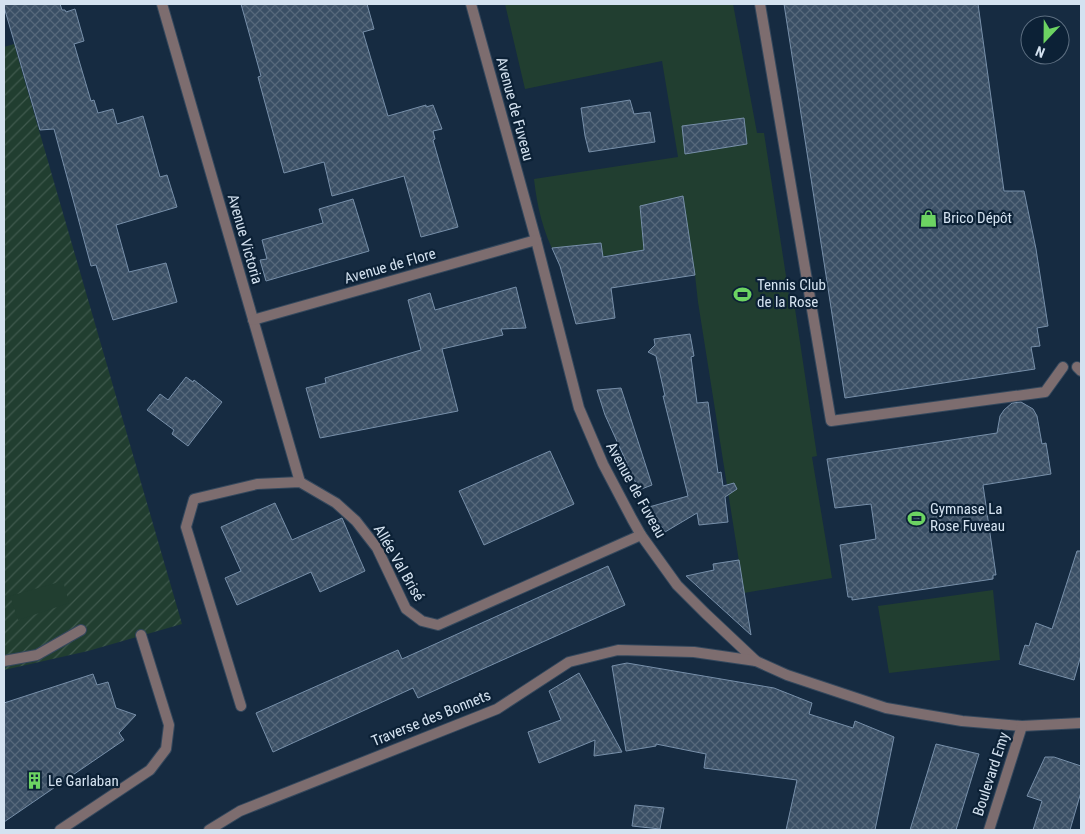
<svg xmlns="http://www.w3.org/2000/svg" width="1085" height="834" font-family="'Roboto Condensed',sans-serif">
<defs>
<pattern id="garden-furrows" width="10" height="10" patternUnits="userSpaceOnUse" patternTransform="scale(1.25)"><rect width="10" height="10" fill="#213e30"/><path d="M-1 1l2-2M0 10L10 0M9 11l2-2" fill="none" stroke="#405a4e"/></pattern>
<pattern id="building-cross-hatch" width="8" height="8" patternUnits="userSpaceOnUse" patternTransform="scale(1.25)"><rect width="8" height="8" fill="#3a4f65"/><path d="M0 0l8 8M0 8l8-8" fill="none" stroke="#56687b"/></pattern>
</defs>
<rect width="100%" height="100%" fill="#162b41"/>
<polygon fill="url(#garden-furrows)" points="14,44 182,624 88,651 4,670 4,47"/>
<g fill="#213e30">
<path d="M 505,4 L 733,4 L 757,133 L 764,133 L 790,302 L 794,302 L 817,456 L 812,457 L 832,578 L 744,593 L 698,302 L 695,275 L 623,256 L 622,254 L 559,261 C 544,237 537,207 534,179 L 678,157 L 662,61 L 525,89 Z"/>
<polygon points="63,581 69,603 18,620 10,596"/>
<polygon points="993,590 1000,660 889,673 878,606"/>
</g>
<g fill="url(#building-cross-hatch)" stroke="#778fa9">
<polygon points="4,4 60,4 62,10 65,10 66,12 75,9 84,41 74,44 75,47 91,101 94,100 98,113 113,109 117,124 143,116 160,177 167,175 177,207 116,225 129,272 166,263 177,302 113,320 96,265 91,266 54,129 40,130 4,7"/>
<polygon points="241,4 367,4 374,29 363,32 388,116 426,105 426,107 433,105 442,129 433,131 435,139 433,140 458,227 421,237 404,176 332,196 324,162 284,173 258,77 261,76"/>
<polygon points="784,4 978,4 1004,191 1024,191 1036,249 1048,326 1037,328 1040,346 1031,347 1035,369 845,398"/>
<polygon points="630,100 634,114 650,112 655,142 589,152 585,136 581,108"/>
<polygon points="744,118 747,144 685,154 682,126"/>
<polygon points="683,196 695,275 611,288 615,318 576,324 560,266 552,248 601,243 603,257 644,250 640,206"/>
<polygon points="353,199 369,251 266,281 260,260 267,259 262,240 323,223 319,209"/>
<polygon points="516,287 526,328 501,329 503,335 442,349 458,411 320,438 306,388 326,383 325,378 421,350 408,300 430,293 435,310"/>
<polygon points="690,334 694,356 691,357 697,403 708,402 718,473 721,472 723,486 734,483 737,489 725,497 728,522 699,525 697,513 665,532 649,507 688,496 663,396 665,396 656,356 648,352 655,345 654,339"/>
<polygon points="186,377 193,382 194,380 222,402 188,446 172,434 174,430 147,410 160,394 168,400"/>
<polygon points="621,388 652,485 639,490 605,415 597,390"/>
<polygon points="1021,402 1033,409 1037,416 1042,444 1046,443 1051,474 983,485 996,575 993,575 993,579 852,600 852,597 848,597 840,545 876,539 871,504 835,508 827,459 997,433 1000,416 1004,410 1012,403"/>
<polygon points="550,451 574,504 484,545 459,491"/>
<polygon points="275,503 292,540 342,518 365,571 320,592 311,572 237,605 225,578 241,571 221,527"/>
<polygon points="1077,551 1081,551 1081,655 1074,680 1019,664 1025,645 1029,646 1036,623 1052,629"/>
<polygon points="739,560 751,635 686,576 714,570 713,564"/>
<polygon points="608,566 625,605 418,698 413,688 273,752 256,713 398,650 402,659"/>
<polygon points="627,663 774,688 812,703 809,714 853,728 855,721 894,737 875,830 786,830 797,780 704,768 706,754 656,744 656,746 626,751 612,666"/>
<polygon points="579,673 622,752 594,756 595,740 539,763 528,732 561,720 549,691"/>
<polygon points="93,674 97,685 108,682 116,708 136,715 119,733 124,740 4,822 4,703"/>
<polygon points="936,744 979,754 956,830 910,830"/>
<polygon points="1045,757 1054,757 1081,766 1081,792 1070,830 1033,830 1042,801 1027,796"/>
<polygon points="635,805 664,808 660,829 632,826"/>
</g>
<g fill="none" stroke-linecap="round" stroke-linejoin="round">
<defs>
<g id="service">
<polyline points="760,4 831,421 1045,392 1063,367"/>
<polyline points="1077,367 1081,371"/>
<polyline points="60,830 150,770 166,749 169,725 141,635"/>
</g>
<polyline id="pedestrian" points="4,661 37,655 81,630"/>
<g id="minor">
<polyline points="162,4 300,482"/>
<polyline points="471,4 536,240 579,408 603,464 632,519 641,535 677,585 705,613 756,661 787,675 886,708 962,721 1022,726 1081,723"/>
<polyline points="253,320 536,240"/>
<polyline points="241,706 186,527 194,499 257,484 300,482 336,503 356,521 377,548 406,609 422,621 438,625 641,535"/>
<polyline points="209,830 240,811 497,709 569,662 618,650 694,652 756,661"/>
<polyline points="989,830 1022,726"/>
</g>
</defs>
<use href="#service" stroke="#34485d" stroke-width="12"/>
<use href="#pedestrian" stroke="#34485d" stroke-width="12"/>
<use href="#minor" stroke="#34485d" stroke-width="12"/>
<use href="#service" stroke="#7d6d6f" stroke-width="10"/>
<use href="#pedestrian" stroke="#7d6d6f" stroke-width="10"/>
<use href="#minor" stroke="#7d6d6f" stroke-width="10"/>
</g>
<defs>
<symbol id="shop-bare" viewBox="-9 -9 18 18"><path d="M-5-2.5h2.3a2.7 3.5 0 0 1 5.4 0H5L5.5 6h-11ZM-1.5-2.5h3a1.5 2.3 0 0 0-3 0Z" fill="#6cd362" stroke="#0c2136" stroke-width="2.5" paint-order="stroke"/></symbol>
<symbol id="stadium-bare" viewBox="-9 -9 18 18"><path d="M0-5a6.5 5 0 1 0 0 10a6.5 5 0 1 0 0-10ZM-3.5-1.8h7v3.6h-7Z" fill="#6cd362" stroke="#0c2136" stroke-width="2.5" paint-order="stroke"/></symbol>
<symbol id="building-bare" viewBox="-9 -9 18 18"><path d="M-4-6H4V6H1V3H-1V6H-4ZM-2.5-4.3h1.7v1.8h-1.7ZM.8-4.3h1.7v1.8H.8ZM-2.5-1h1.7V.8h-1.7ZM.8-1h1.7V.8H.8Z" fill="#6cd362" stroke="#0c2136" stroke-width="2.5" paint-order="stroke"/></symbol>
</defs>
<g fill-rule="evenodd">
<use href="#shop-bare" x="916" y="206" width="25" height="25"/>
<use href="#stadium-bare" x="730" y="282" width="25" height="25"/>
<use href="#stadium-bare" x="904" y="506" width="25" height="25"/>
<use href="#building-bare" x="22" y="768" width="25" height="25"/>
</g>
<g text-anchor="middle" stroke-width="4.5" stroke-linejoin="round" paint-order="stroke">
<g font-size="15" fill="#d4e2f0" stroke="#0c2136">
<text transform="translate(515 109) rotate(75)" y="5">Avenue de Fuveau</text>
<text transform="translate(245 239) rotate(74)" y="5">Avenue Victoria</text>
<text transform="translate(390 266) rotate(-16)" y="5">Avenue de Flore</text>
<text transform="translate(636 490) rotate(61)" y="5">Avenue de Fuveau</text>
<text transform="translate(399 563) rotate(60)" y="5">Allée Val Brisé</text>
<text transform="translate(431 718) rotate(-22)" y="5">Traverse des Bonnets</text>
<text transform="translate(991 774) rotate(-72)" y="5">Boulevard Emy</text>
</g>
<g font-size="15" fill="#d4e2f0" stroke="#0c2136" text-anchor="start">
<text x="943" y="223">Brico Dépôt</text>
<text x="757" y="290">Tennis Club<tspan x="757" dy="17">de la Rose</tspan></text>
<text x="930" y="514">Gymnase La<tspan x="930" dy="17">Rose Fuveau</tspan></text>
<text x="48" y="786">Le Garlaban</text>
</g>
</g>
<rect width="1085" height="834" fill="none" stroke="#d4e2f0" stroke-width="10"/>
<g transform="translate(1045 40) rotate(202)"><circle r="24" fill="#0c2136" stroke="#5c6e80"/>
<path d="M0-4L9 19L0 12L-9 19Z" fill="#6cd362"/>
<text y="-8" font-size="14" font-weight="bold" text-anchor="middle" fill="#d4e2f0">N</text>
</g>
</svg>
